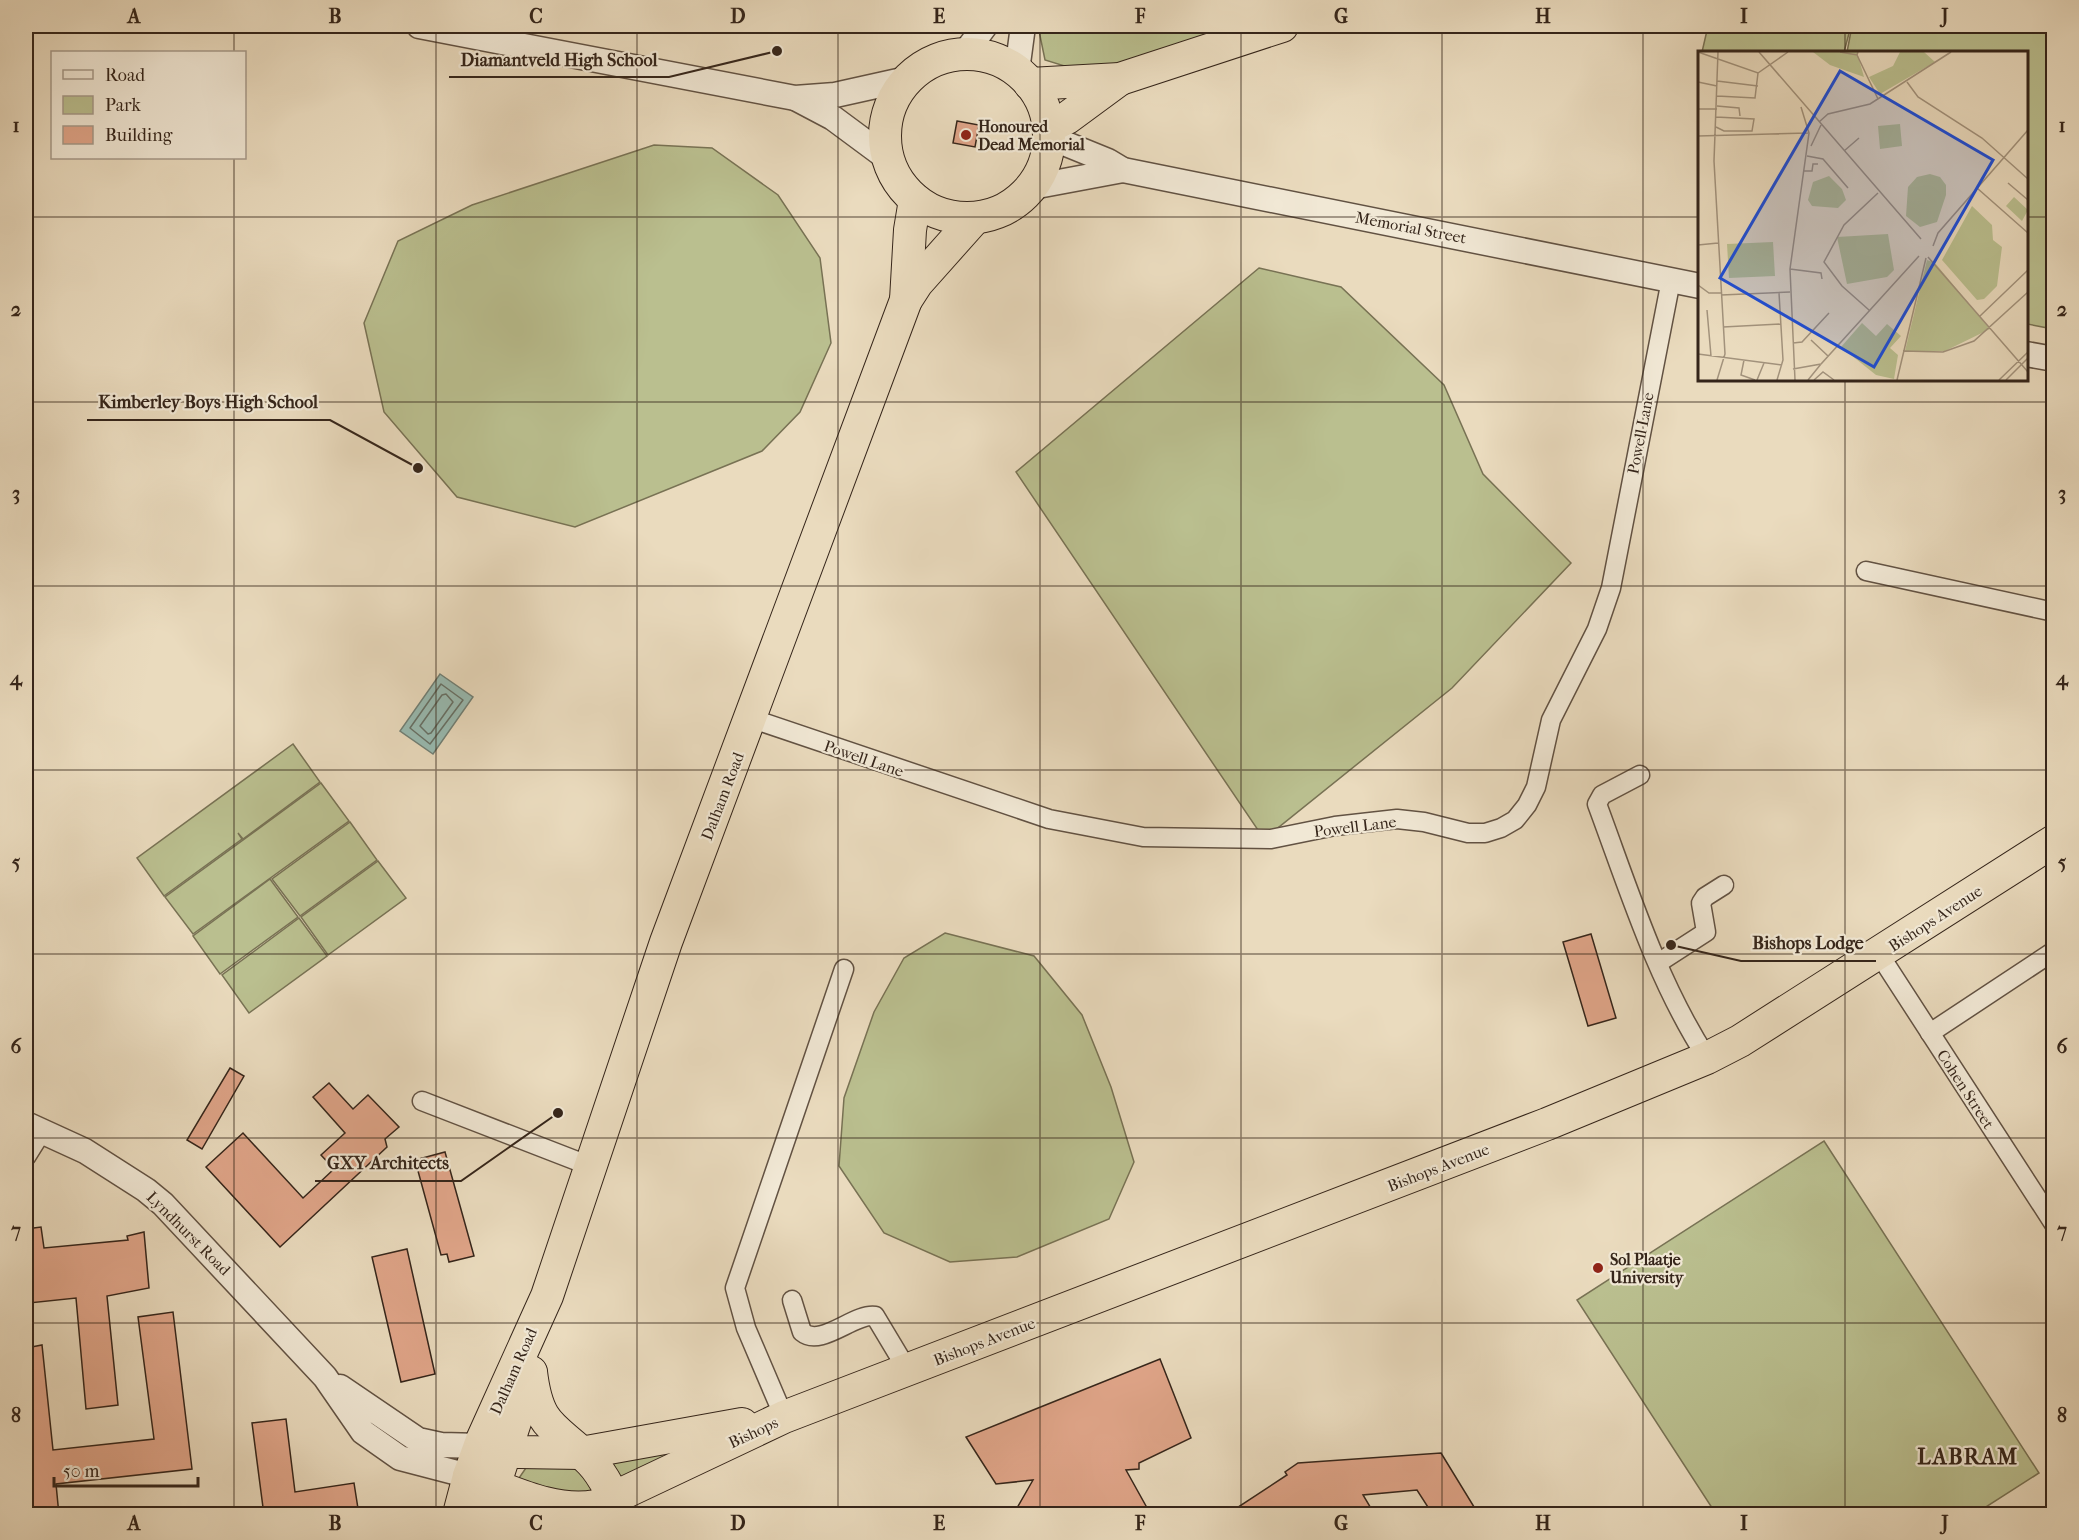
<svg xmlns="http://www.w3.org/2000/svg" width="2079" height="1540" font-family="'IM FELL French Canon',serif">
<rect width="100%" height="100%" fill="#eadbbe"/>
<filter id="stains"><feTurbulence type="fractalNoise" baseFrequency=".00333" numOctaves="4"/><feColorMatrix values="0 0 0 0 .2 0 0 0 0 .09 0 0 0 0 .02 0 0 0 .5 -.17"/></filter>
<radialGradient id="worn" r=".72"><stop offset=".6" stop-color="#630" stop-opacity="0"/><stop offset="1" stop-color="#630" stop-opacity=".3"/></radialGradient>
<g fill="#babf8f" stroke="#787254" stroke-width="1.5">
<polygon points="1038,26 1252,26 1100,77 1045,60"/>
<polygon points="1708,26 1851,26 1844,52 1702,52"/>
<polygon points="1852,26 2053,26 2053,329 2027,324 2026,52 1847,52"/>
<polygon points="654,145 712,148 778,195 820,258 831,343 800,412 762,451 575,527 457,497 384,412 364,323 398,241 472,205"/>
<polygon points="1259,268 1341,287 1444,385 1483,474 1571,563 1452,688 1264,839 1016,472"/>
<polygon points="293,744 320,782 243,839 238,833 242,839 164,896 137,858"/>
<polygon points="321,783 349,821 193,934 165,897"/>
<polygon points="350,822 377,860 300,916 272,879"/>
<polygon points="378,861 406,898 328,955 301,917"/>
<polygon points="270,879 298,917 220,974 193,936"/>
<polygon points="299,918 327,956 249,1013 222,975"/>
<polygon points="945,933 1034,956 1082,1015 1111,1087 1134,1162 1109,1219 1017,1257 950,1262 884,1233 839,1166 844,1098 874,1012 904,958"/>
<polygon points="1824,1141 2039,1473 1975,1514 1716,1514 1577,1300"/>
<polygon points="715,1441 597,1499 524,1488 519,1478 528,1465"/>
</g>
<polygon fill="#98bbb2" stroke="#707f75" stroke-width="1.5" points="440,674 473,697 433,754 400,731"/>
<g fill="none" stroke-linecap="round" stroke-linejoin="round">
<g stroke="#667066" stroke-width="1.5">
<polygon points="441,684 463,700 430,744 410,728"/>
<polygon points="446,694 453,702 431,733 428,734 420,726 442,695"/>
</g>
</g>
<g fill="#e0a589" stroke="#35251a" stroke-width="1.5">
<polygon points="957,121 979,125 975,147 953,143"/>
<polygon points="1591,934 1616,1018 1588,1026 1563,942"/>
<polygon points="230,1068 244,1076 202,1149 187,1140"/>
<polygon points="329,1083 353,1109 368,1095 399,1127 385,1139 387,1147 280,1247 206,1167 243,1133 303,1198 334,1169 321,1155 345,1133 313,1097"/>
<polygon points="445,1152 474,1256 449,1262 447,1254 441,1255 415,1160"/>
<polygon points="41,1227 44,1248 128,1240 127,1236 144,1232 149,1288 107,1296 118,1405 86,1409 76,1298 29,1303 26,1229"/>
<polygon points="407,1249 435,1374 401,1382 372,1257"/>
<polygon points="173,1312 192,1469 56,1484 59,1515 26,1515 26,1348 42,1345 53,1450 154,1439 138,1317"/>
<polygon points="1160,1359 1191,1438 1139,1463 1139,1469 1126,1470 1151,1515 1013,1515 1033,1480 996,1484 966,1437"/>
<polygon points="286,1419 295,1492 354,1483 359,1515 264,1515 252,1423"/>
<polygon points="1441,1453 1479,1515 1433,1515 1417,1490 1363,1495 1375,1515 1226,1515 1287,1475 1285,1472 1298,1463"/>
</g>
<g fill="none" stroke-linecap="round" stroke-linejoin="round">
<defs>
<g id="minor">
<polyline points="1866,571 2054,612"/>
<polyline points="750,718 1049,819 1143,837 1271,839 1335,826 1397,819 1424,822 1468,833 1485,833 1501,828 1515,820 1527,805 1536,787 1551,720 1597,629 1611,588 1671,280"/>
<path d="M 1640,775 L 1602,795 L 1597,804 C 1629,890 1657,981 1707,1058"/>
<polyline points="1879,954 2054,1224"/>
<polyline points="1658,963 1706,932 1701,903 1705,897 1724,885"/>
<polyline points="1930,1033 2054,951"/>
<polyline points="422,1101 590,1166"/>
<polyline points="26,1157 41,1133"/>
<path d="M 792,1300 L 802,1332 C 821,1348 854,1313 875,1316 L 908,1371"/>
<polyline points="784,1417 746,1328 735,1288 844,969"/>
</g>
<g id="tertiary">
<polyline points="419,26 795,98 835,95 907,79"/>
<polyline points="964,54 985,26"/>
<polyline points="1017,71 1023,26"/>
<polyline points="797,99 833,118 887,158"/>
<polyline points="1049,137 1108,161 1123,170 1700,286"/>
<polyline points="1032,187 1123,170"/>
<polyline points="2026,354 2054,359"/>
<polyline points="26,1124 85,1151 146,1190 163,1204 325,1377 363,1432 400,1458 469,1476"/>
<polyline points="340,1387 418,1440 441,1445 481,1446"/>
</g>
<g id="trunk">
<circle cx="967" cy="136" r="82"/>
<polyline points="1030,84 1120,79 1282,26"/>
<polyline points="1048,127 1067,118 1120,79"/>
<polyline points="906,300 910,230 915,200"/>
<path d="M 531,1372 C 538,1430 555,1425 591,1462 C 601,1472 607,1485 614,1497"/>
<polyline points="481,1446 519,1452 581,1453 742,1424"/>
<path d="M 469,1476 C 509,1490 553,1514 596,1506 L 784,1417 L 1547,1124 L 1707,1058 L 1740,1041 L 2054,841"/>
<polyline points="459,1514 469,1476 482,1440 547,1296 666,942 906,300 917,283 974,219"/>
<polyline points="485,1514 531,1373"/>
</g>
</defs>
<use href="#minor" stroke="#625243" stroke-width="21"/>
<use href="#tertiary" stroke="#625243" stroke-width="27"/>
<use href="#trunk" stroke="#35251a" stroke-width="34"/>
<use href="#minor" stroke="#f1e8d5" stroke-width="18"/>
<use href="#tertiary" stroke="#f1e8d5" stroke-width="24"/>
<use href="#trunk" stroke="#eadbbe" stroke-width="32"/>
</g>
<path fill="none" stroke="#35251a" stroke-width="1.5" stroke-opacity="0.55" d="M 234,26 L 234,52M 436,26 L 436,1514M 637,26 L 637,1514M 838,26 L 838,1514M 1040,26 L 1040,1514M 1241,26 L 1241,1514M 1442,26 L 1442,1514M 1643,26 L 1643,1514M 1845,26 L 1845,52M 234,158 L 234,1514M 26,217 L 1700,217M 2026,217 L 2054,217M 1845,380 L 1845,1514M 26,402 L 2054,402M 26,586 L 2054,586M 26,770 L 2054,770M 26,954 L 2054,954M 26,1138 L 2054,1138M 26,1323 L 2054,1323"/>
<g fill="#8f2418" stroke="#f1e8d5" stroke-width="2">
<circle cx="966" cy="135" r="6"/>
<circle cx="1598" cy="1268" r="6"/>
</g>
<g text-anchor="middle" stroke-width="4.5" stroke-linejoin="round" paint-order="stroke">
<g font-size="16" font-weight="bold" fill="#35251a" stroke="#f1e8d5" text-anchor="start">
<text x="978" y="132">Honoured<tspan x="978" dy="18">Dead Memorial</tspan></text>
<text x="1610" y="1265">Sol Plaatje<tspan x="1610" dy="18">University</tspan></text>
</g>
<g font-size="16" fill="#35251a" stroke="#f1e8d5">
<text transform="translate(1411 227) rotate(11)" y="6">Memorial Street</text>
<text transform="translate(1640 433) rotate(-79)" y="6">Powell Lane</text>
<text transform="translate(864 758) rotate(19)" y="6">Powell Lane</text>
<text transform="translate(722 796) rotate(-69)" y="6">Dalham Road</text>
<text transform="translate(1355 826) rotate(-7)" y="6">Powell Lane</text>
<text transform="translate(1935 918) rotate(-33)" y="6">Bishops Avenue</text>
<text transform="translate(1966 1089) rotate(57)" y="6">Cohen Street</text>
<text transform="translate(1438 1167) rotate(-21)" y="6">Bishops Avenue</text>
<text transform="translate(189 1233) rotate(45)" y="6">Lyndhurst Road</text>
<text transform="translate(984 1341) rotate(-21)" y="6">Bishops Avenue</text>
<text transform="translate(513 1371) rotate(-66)" y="6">Dalham Road</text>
<text transform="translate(753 1432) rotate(-25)" y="6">Bishops</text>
</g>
<g font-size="22" font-weight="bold" letter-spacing="1.5" fill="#35251a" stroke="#f1e8d5">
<text x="1968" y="1464">LABRAM</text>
</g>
</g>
<g transform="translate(1698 51)">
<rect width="330" height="330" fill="#eadbbe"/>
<path d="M 115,1 L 159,1 L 166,26 L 132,14 ZM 202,1 L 226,1 L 237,11 L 182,43 L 171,26 L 195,15 ZM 202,73 L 204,95 L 182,98 L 180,75 ZM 232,123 L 242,126 L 248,134 L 248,144 L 239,171 L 222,176 L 208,165 L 210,136 L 219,126 ZM 131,125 L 144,138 L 148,149 L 140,157 L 114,155 L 110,149 L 115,131 ZM 316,146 L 330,159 L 324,170 L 308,155 ZM 274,155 L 294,174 L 295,189 L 304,196 L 299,235 L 286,248 L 279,249 L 244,209 ZM 190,183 L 196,219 L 189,226 L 149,233 L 139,186 ZM 75,191 L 77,225 L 31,227 L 29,193 ZM 229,209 L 237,212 L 292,278 L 247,300 L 207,300 ZM 164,272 L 178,285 L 189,273 L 203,285 L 192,297 L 200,304 L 196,328 L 178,324 L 143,296 Z" fill="#babf8f"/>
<path fill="none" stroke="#a2927c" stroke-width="1.5" d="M 0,1 L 60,22 L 90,1M 61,1 L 223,188M 142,1 L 159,4 L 160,1M 159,4 L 180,48M 19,30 L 60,35M 0,31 L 19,35M 209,31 L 220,46 L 284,87 L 330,128M 19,45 L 57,47 L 60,22M 19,55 L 41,57 L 42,65M 0,58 L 19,58M 18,66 L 56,68 L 54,80 L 26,80 L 18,76M 121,71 L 130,63 L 172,53 L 253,1M 0,85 L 110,82M 113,95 L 123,74M 146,100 L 161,87M 109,105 L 125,108 L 150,137M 106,120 L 114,120 L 115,113 L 120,113M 310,132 L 330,149M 279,137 L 330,182M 0,194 L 20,192M 235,195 L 240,182 L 330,79M 230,206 L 330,321M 92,218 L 123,222 L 124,228M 0,234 L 11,242 L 23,242M 23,244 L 92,241M 9,259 L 13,305M 171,259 L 144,235 L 126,211 L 146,174 L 180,142M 282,265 L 330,219M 25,276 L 83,273M 113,289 L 130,305M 95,292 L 104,291 L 131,262M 205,300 L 245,301 L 276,290 L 330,241M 0,303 L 84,314M 46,309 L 43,324 L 57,329M 95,318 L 123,313 L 221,205M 19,329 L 27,303 L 16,110 L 20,1M 59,329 L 66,312M 79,329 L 85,309 L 81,242M 97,329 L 92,218 L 111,82 L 103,56M 110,329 L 123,313M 116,329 L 125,321 L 136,329M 199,329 L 228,207M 301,329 L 330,301M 308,329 L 330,307"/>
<path fill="#1d4ed8" fill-opacity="0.15" stroke="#1d4ed8" stroke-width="3" d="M 142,20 L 295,109 L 176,316 L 22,227 Z"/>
<rect width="330" height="330" fill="none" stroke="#35251a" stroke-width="3"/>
</g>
<path fill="none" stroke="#35251a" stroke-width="2" d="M777 51L669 77H449M418 468L330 420H87M1671 945L1741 961H1876M558 1113L461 1181H315"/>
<g fill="#35251a" stroke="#f1e8d5" stroke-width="2">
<circle cx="777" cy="51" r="6"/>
<circle cx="418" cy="468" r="6"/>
<circle cx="1671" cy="945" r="6"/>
<circle cx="558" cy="1113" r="6"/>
</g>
<g font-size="18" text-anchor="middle" font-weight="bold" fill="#35251a" stroke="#f1e8d5" stroke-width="4.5" stroke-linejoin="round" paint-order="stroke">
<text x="559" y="66">Diamantveld High School</text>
<text x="208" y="408">Kimberley Boys High School</text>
<text x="1808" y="949">Bishops Lodge</text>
<text x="388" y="1169">GXY Architects</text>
</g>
<rect width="2079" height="1540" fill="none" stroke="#eadbbe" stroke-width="66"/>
<rect x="51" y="51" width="195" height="108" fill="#f1e8d5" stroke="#a69a8a" stroke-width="1.5"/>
<rect x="63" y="70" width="30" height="9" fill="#f1e8d5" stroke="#a69a8a" stroke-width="1.5"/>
<text x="105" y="81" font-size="18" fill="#35251a">Road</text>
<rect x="63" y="96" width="30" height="18" fill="#babf8f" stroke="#a69a8a" stroke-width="1.5"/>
<text x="105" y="111" font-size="18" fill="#35251a">Park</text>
<rect x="63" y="126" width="30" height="18" fill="#e0a589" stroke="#a69a8a" stroke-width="1.5"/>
<text x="105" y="141" font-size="18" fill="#35251a">Building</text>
<path d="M54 1477v9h144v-9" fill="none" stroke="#35251a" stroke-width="3"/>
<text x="63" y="1477" font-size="18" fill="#35251a" stroke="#f1e8d5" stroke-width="4.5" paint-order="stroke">50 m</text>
<rect x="33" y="33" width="2013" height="1474" fill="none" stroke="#35251a" stroke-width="2"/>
<g font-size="20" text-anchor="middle" font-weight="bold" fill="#35251a">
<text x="134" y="23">A</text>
<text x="335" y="23">B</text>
<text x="536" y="23">C</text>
<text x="738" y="23">D</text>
<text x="939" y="23">E</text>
<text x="1140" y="23">F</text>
<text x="1341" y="23">G</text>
<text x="1543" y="23">H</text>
<text x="1744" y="23">I</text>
<text x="1945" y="23">J</text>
<text x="16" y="132">1</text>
<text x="2062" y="132">1</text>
<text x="16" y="316">2</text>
<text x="2062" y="316">2</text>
<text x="16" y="500">3</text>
<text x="2062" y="500">3</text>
<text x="16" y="685">4</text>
<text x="2062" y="685">4</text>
<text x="16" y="869">5</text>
<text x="2062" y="869">5</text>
<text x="16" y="1053">6</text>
<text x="2062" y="1053">6</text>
<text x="16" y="1237">7</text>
<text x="2062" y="1237">7</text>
<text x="16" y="1422">8</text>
<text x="2062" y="1422">8</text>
<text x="134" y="1530">A</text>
<text x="335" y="1530">B</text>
<text x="536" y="1530">C</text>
<text x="738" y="1530">D</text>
<text x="939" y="1530">E</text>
<text x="1140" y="1530">F</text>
<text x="1341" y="1530">G</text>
<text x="1543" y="1530">H</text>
<text x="1744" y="1530">I</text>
<text x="1945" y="1530">J</text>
</g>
<rect width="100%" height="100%" filter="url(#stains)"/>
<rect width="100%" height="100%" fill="url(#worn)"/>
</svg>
